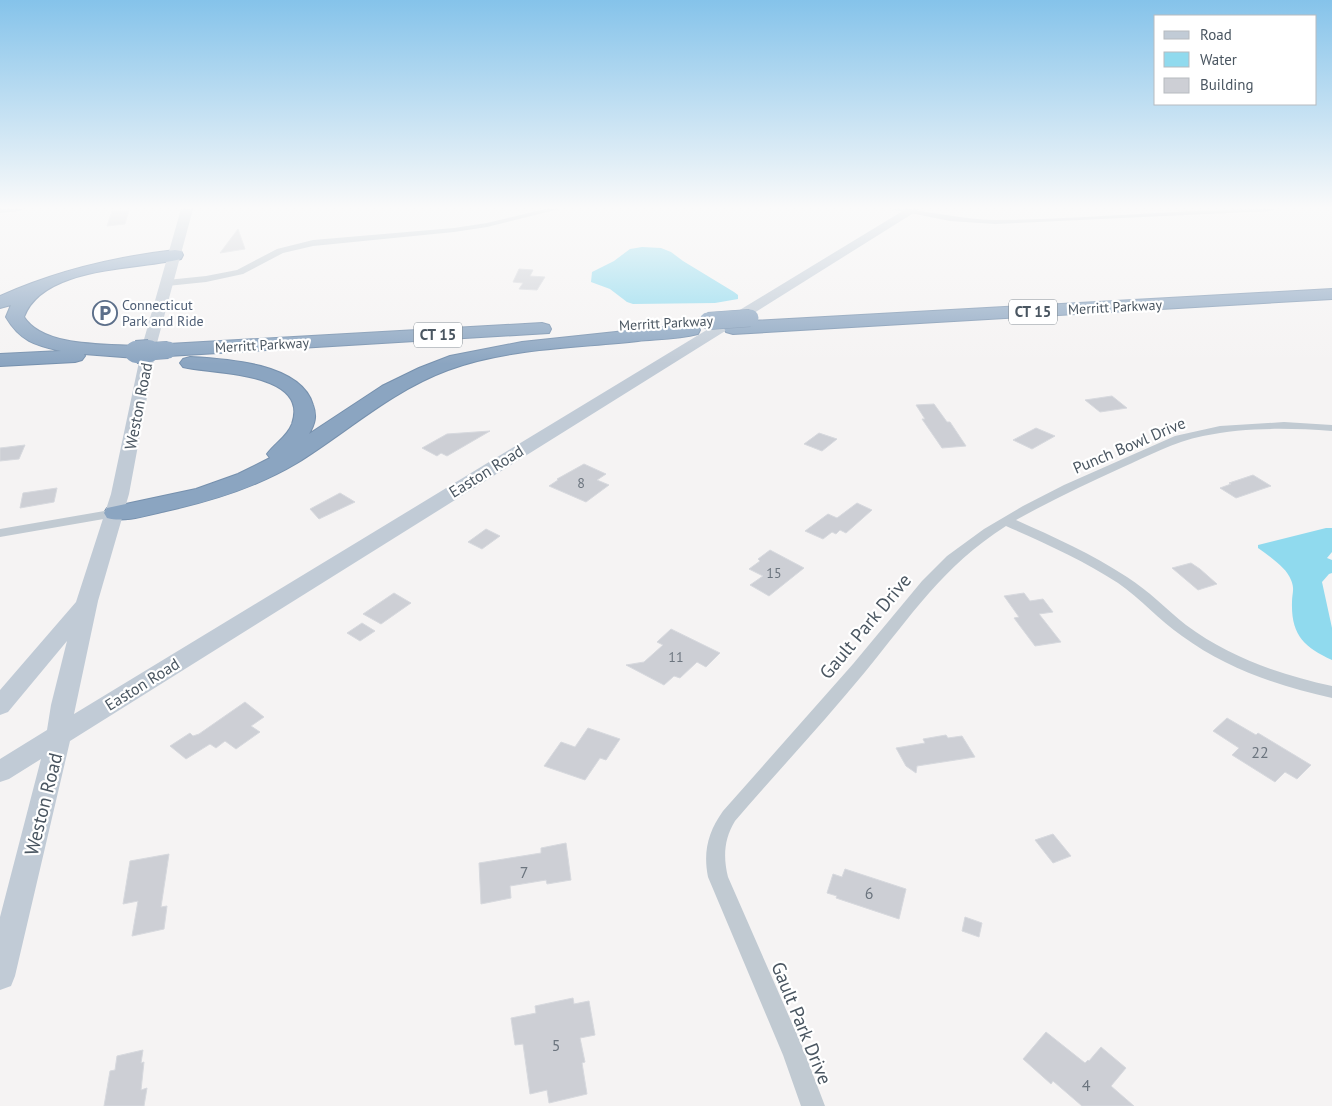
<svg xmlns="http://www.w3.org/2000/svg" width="1332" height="1106" font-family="'PT Sans',sans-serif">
<rect width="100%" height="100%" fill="#f5f3f3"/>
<g fill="#90daee">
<polygon points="642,247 661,248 671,252 683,261 734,292 738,295 738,299 715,303 633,304 627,302 610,289 591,282 592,272 614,261 630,249"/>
<path d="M 1326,528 L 1332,528 L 1332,552 L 1327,558 L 1332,560 L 1332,573 L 1329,574 L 1322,582 L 1332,628 L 1332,660 C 1304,647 1291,635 1292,602 C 1292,593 1295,589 1291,580 C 1287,568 1269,556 1258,548 L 1258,545 Z"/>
</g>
<g fill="#cdcfd5" stroke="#d7d9de">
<polygon points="129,210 125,224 107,226 112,211"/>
<polygon points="238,229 245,249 220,253"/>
<polygon points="519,269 533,270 530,276 545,277 537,290 519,289 523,283 513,282"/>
<polygon points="1112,396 1127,408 1100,412 1085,400"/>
<polygon points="934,404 947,422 950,422 966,446 942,448 922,419 925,419 916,405"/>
<polygon points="1036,428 1055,436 1032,449 1013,440"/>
<polygon points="490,431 447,456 441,453 437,456 422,448 447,434"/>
<polygon points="819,433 837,439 822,451 804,444"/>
<polygon points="25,445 19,459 0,461 0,448"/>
<polygon points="584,464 606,474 597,480 609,485 586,502 549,486 558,480 557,479"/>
<polygon points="1253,475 1271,486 1236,498 1220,488 1231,484 1229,483"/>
<polygon points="57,488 54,502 20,508 23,493"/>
<polygon points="340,493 355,502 319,519 310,509"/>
<polygon points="857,503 872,510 846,533 840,530 836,534 832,532 823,539 805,531 828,514 837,518"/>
<polygon points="486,529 500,536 482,549 468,542"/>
<polygon points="770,550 804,568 769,596 750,585 763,576 749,569 760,561 758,559"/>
<polygon points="1191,563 1200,569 1217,584 1198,590 1172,568"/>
<polygon points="394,593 411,603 381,624 363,614"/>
<polygon points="1024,593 1030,601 1043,599 1053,612 1039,614 1061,642 1035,646 1014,618 1019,617 1004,596"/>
<polygon points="362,623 375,631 360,641 347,633"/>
<polygon points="671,629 720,653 706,667 697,662 680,678 674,676 664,685 626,665 644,662 663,645 657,642"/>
<polygon points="245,702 264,717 251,726 260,732 236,749 225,741 216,748 210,744 186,759 170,746 190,733 193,736 199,734"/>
<polygon points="1227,718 1256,735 1258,733 1311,765 1297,779 1285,772 1275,782 1232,755 1239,748 1213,731"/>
<polygon points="588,728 620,739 606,760 600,758 585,780 544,766 561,742 575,747"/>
<polygon points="946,735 948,738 962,736 975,757 917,766 916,773 906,766 896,748 925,743 923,739"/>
<polygon points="1053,834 1071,856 1053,863 1035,840"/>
<polygon points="566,843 571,880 547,884 546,880 510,886 511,898 481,904 479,863 541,853 541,848"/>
<polygon points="169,854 161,907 167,906 164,929 132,936 138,901 123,904 130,861"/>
<polygon points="845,869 906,889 899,919 836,898 837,896 827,893 833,874 842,877"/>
<polygon points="965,917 982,923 979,937 962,931"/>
<polygon points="573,998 574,1004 589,1001 595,1035 580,1038 585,1062 582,1063 587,1094 549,1103 547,1090 530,1094 523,1044 515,1045 511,1018 536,1013 535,1006"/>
<polygon points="1046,1032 1085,1063 1088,1060 1089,1061 1101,1047 1126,1068 1111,1086 1134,1106 1082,1106 1053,1081 1051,1084 1023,1059"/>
<polygon points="143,1050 141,1063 144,1062 141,1090 147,1088 144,1106 104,1106 110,1071 115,1070 117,1056"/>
</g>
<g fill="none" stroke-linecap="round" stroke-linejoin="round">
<defs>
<g id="highway">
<path d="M 175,250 L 181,251 L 183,255 L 181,259 C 136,270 43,266 24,317 C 43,347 104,344 136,346 L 143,348 L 146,352 L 143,356 L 136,358 L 84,354 L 85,356 L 82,360 L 75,362 L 0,366 L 0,354 L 61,351 C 35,345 20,341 6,317 L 11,305 L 0,308 L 0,296 C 56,271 114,257 175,250 Z"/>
<polygon points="1332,289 1332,299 733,334 726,332 724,328 726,324 733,322"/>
<polygon points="542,323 549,325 551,329 549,333 168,356 161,354 158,350 161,346 168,344"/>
<path d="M 691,324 L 698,326 L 700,330 L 698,334 C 678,339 658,339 638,341 C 575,348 507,348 448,370 C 391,391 347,432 297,463 C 257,487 212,501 166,511 C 148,515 125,523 107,518 L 104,513 L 107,508 L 196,489 L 238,474 L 270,458 L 267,454 C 275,443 287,437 292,424 C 311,371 210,374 183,367 L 180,363 L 183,359 L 190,357 C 226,359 301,363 313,405 C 317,416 315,424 309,434 L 382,386 L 419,368 L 450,356 L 522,342 Z"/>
</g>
</defs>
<use href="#highway" stroke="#7690ad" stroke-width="2"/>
<g fill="#c1cad2" fill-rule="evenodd">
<polygon points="0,209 23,209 19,211 0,213"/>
<polygon points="545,209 559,209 487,227 454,232 313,246 283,253 243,274 206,282 167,286 162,283 167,280 206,276 237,270 277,249 313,240 454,228 487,223"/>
<path d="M 890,209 C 926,209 960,220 996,220 C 1089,219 1182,209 1275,209 L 1271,211 L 995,224 L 950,221 Z"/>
<path d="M 1284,422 L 1332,425 L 1332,431 C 1289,428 1245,427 1203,436 C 1174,442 1148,456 1121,468 C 1086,484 1050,501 1016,520 C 1054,537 1092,554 1127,577 C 1149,591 1166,609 1186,625 C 1229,657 1280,675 1332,686 L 1332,698 C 1279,686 1227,669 1182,636 C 1159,620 1141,599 1118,583 C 1083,560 1044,543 1006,526 C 942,567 912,615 865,672 C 823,723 778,771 735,821 C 724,839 723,857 728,877 L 802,1046 L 825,1106 L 801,1106 L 783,1055 L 708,877 C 703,852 708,832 723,811 L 853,664 L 922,581 L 947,556 L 984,529 L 1023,506 L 1064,485 L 1175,436 L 1220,426 Z"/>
<polygon points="116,509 123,513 121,516 0,537 0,529"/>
</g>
<polygon fill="#c1cbd6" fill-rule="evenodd" points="181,209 193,209 157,343 129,494 98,601 74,714 906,209 920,209 70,741 15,976 11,986 0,990 0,917 41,759 9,779 0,782 0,759 47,730 51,705 67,641 8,712 0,715 0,690 76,602 111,494 143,343"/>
<use href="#highway" fill="#8ba5c1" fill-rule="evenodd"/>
<defs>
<g id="highway-bridge-far1">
<polyline points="708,321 750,318"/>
<polyline points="136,352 168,350"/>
</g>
<polyline id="highway-bridge" points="136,352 149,351"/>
</defs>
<use href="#highway-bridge-far1" stroke="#7690ad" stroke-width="18" stroke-linecap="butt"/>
<use href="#highway-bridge" stroke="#7690ad" stroke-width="24" stroke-linecap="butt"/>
<use href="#highway-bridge-far1" stroke="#8ba5c1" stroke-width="17"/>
<use href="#highway-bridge" stroke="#8ba5c1" stroke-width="22"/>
</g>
<linearGradient id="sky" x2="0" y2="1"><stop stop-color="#85c3ea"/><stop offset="0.57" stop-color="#fafafa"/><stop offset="1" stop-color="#fafafa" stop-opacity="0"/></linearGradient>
<rect width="1332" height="364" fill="url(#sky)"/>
<defs>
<symbol id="parking-ring" viewBox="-11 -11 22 22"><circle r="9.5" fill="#fff" stroke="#5c6f8a" stroke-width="1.5"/><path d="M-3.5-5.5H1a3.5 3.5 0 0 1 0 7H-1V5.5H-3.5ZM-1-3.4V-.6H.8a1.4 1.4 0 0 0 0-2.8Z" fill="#5c6f8a"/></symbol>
</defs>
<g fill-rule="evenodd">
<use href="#parking-ring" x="91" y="299" width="28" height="28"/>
</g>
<g text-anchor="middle" stroke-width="4.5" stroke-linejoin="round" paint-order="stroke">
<g font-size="14" fill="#4e5e75" stroke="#fff" text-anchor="start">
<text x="122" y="310">Connecticut<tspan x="122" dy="16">Park and Ride</tspan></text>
</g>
<g font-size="14" fill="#4a5661" stroke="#fff">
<text transform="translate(1115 307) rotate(-3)" y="5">Merritt Parkway</text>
<text transform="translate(666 323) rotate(-3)" y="5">Merritt Parkway</text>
<text transform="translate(262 345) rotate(-3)" y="5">Merritt Parkway</text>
</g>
<g font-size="14" fill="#6b747e">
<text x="581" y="488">8</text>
<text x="774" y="578">15</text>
<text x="676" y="662">11</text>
</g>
<g fill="#fff" stroke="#808990" stroke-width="1">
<rect x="1009" y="299.5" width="48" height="25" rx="4"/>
<rect x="414" y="322.5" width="48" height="25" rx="4"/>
</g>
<g font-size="15" font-weight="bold" fill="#4a5661">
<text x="1033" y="317">CT 15</text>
<text x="438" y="340">CT 15</text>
</g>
<g font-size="16" fill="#4a5661" stroke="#fff">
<text transform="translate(138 406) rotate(-79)" y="6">Weston Road</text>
<text transform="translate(1129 445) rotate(-23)" y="6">Punch Bowl Drive</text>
<text transform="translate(486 471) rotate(-32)" y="6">Easton Road</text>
<text transform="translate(142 684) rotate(-32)" y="6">Easton Road</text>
</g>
<g font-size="16" fill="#6b747e">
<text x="1260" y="758">22</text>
<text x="524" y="878">7</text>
<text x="869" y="899">6</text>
<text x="556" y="1051">5</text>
<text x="1086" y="1091">4</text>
</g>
<g font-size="19" fill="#4a5661" stroke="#fff">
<text transform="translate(865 626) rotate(-50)" y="7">Gault Park Drive</text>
<text transform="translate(43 804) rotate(-76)" y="7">Weston Road</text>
<text transform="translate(802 1023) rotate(68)" y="7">Gault Park Drive</text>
</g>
</g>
<rect x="1154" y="15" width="162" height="90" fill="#ffffff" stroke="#b7bbc0"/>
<rect x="1164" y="31" width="25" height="8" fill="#c1cbd6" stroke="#b7bbc0"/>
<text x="1200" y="40" font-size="15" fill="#4a5661">Road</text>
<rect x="1164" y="52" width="25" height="15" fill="#90daee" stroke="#b7bbc0"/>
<text x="1200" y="65" font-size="15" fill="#4a5661">Water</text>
<rect x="1164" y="78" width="25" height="15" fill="#cdcfd5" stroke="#b7bbc0"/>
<text x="1200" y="90" font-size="15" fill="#4a5661">Building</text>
</svg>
